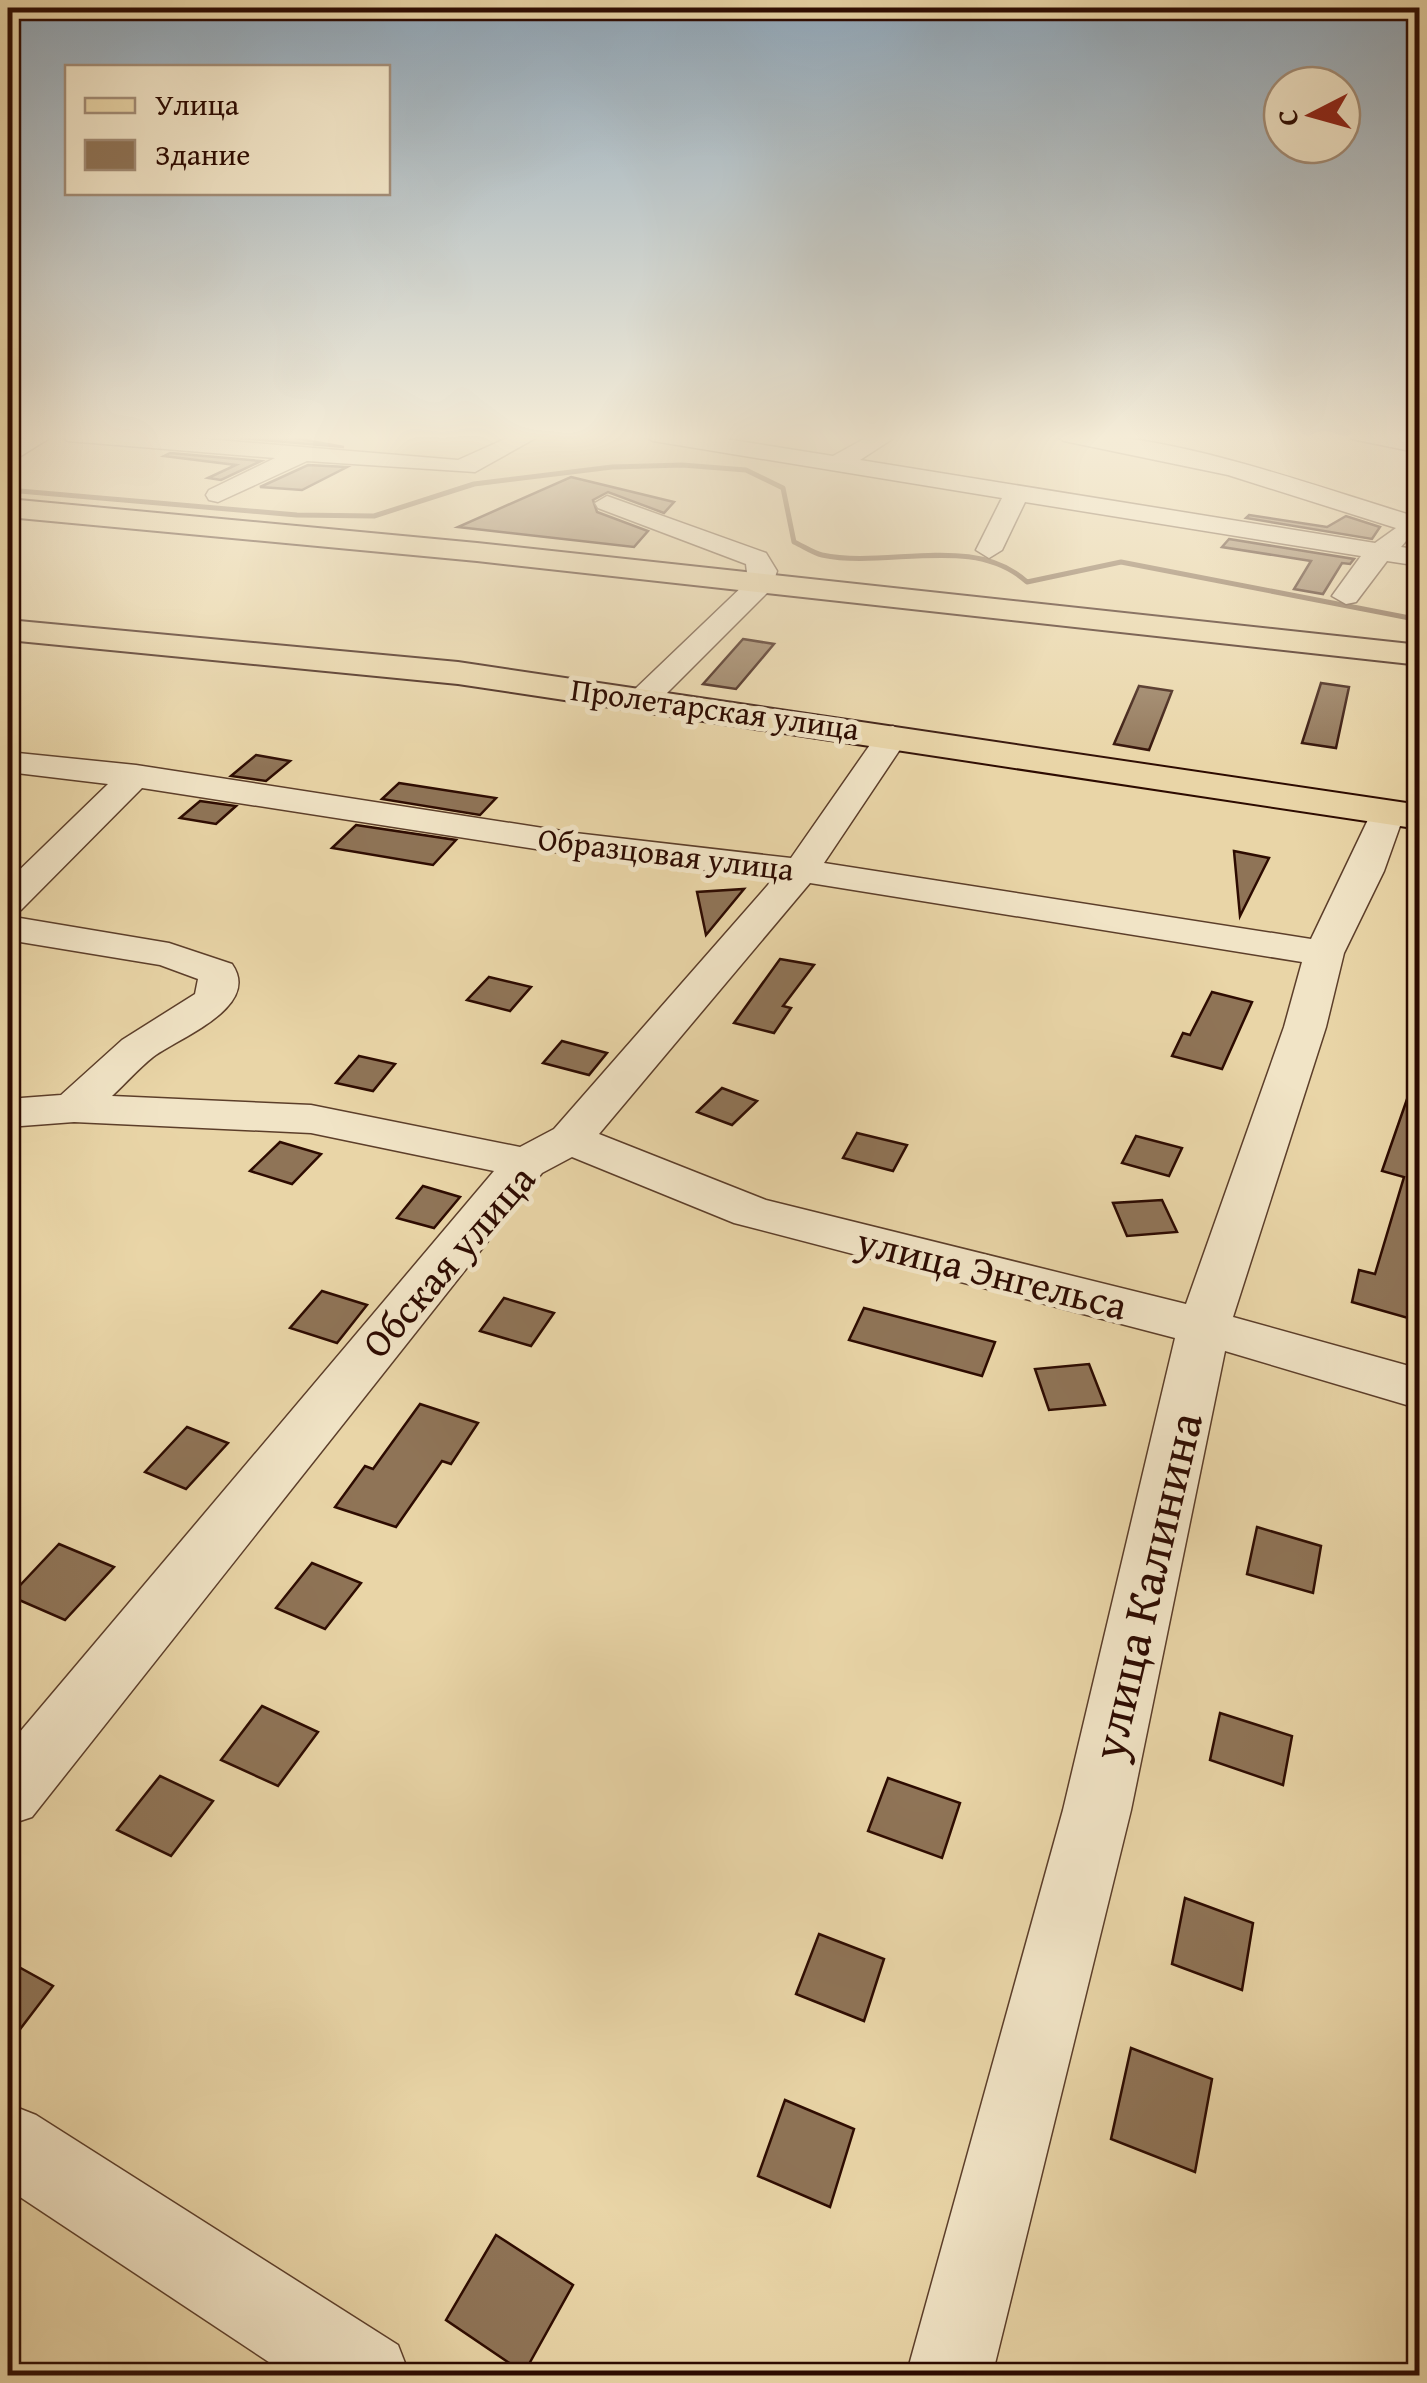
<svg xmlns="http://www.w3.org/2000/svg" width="1427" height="2383" font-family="'Gentium Book Plus',serif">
<rect width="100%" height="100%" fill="#e9d5a7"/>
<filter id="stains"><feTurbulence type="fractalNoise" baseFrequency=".002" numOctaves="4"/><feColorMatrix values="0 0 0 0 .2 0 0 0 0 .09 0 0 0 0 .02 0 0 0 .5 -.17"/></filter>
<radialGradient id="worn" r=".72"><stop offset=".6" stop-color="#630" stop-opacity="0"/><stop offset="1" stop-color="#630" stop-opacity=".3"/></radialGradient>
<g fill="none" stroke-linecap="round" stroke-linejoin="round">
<path stroke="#775b43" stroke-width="5" d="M 8,490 L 297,515 L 374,516 L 474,484 L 612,467 L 682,465 L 746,470 L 783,488 L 794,542 C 803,546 813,553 822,555 C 887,569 974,533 1027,582 L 1121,562 L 1420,620"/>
</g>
<g fill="#8f7457" stroke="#2d0b01" stroke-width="2.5">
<polygon points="206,434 272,434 344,447 204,435"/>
<polygon points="170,453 261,461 221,480 208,478 236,465 164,456"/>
<polygon points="308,465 347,467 302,490 260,487"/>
<polygon points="571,477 674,502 664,513 608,492 593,500 597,512 648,531 634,547 458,527"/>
<polygon points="1249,515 1327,527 1346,516 1380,527 1372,539 1246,518"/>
<polygon points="1229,539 1354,559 1350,564 1342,563 1323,594 1294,589 1311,561 1222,547"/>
<polygon points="743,639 774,644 736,689 703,684"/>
<polygon points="1321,683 1349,687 1336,748 1302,743"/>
<polygon points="1139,686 1172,691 1149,750 1114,744"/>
<polygon points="256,755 290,761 266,781 231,776"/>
<polygon points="399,783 496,798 480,815 382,799"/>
<polygon points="200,801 236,806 216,824 180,818"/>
<polygon points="356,825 456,840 433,865 332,848"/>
<polygon points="1234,851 1269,858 1240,916"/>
<polygon points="744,889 706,935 697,892"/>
<polygon points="780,959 814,965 783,1006 791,1008 774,1033 734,1023"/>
<polygon points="489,977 531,987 510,1011 467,1000"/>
<polygon points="1212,992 1252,1002 1222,1069 1172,1056 1183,1033 1190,1035"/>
<polygon points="562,1041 607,1053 589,1075 543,1063"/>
<polygon points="359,1056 395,1064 373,1091 336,1083"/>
<polygon points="1413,1082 1420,1083 1420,1269 1408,1318 1352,1302 1359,1270 1375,1274 1404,1177 1382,1171"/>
<polygon points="722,1088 757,1101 732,1125 697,1112"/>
<polygon points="857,1133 907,1145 893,1171 843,1158"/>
<polygon points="1136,1136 1182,1148 1169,1176 1122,1163"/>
<polygon points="280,1142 321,1154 292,1184 250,1171"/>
<polygon points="423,1186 460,1197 434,1228 397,1218"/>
<polygon points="1162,1200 1177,1232 1127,1236 1113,1203"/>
<polygon points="322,1291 367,1305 337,1343 290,1328"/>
<polygon points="504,1298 554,1313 531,1346 480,1331"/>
<polygon points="864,1308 995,1342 982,1376 849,1340"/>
<polygon points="1089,1364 1105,1405 1049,1410 1035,1369"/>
<polygon points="420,1404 478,1423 451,1464 442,1461 396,1527 335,1507 365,1466 373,1469"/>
<polygon points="187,1427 228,1443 186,1489 145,1472"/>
<polygon points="1257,1527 1321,1546 1313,1593 1247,1574"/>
<polygon points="59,1544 114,1567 65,1620 10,1596"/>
<polygon points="312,1563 361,1583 325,1629 276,1608"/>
<polygon points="262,1706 318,1732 278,1786 221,1760"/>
<polygon points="1220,1713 1292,1736 1283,1785 1210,1760"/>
<polygon points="160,1776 213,1801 171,1856 117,1830"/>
<polygon points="888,1778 960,1803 942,1858 868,1831"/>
<polygon points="1185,1898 1253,1923 1242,1990 1172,1964"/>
<polygon points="819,1934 884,1959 864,2021 796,1994"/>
<polygon points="8,1961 53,1986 8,2045"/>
<polygon points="1131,2048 1212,2079 1195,2172 1111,2139"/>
<polygon points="785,2100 854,2129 830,2207 758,2176"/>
<polygon points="496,2235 573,2285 524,2373 446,2320"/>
</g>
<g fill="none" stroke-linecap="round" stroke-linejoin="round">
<defs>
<g id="minor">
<polygon points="30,434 56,434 8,464 8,447"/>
<polygon points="57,434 146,434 458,460 516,434 543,434 475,472 307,461 218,502 209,500 206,495 209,490 275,458 68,441"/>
<path d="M 642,434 L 694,434 L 833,456 L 873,434 L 900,434 L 860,460 L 1375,543 L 1396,528 L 1228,475 L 1064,441 L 1053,434 C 1167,430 1309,485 1420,518 L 1420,530 L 1408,531 L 1411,535 L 1401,547 L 1420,550 L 1420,566 L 1387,561 L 1356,602 L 1346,604 L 1332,596 L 1361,556 L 1025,502 L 1002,550 L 989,558 L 976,550 L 1002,498 L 653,441 Z"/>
<polygon points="1349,434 1420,439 1420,453 1352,439"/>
<polygon points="607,496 766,553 777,571 771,589 656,704 634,704 629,697 634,690 748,581 746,564 598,508 595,503"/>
<path d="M 893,726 L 909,736 L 824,863 L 1311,939 L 1375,805 L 1399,805 L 1405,812 L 1384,871 L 1344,953 L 1326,1027 L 1233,1317 L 1420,1369 L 1420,1409 L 1225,1351 L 1131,1810 L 992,2376 L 906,2376 L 1063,1810 L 1175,1338 L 734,1223 L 572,1157 L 542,1173 L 32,1817 L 8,1825 L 8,1746 L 494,1171 L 311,1133 L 74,1122 L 8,1127 L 8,1099 L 61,1095 L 122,1040 L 195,994 L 198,979 L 160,965 L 8,940 L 8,916 L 169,943 L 232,964 C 262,1007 180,1037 153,1057 C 139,1068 126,1083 112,1096 L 311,1105 L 520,1147 L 554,1129 L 774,878 L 575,855 L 142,788 L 21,910 L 8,913 L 8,881 L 108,784 L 8,772 L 8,752 L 136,765 L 575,833 L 791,858 L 881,729 ZM 810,883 L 1302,962 L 1284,1027 L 1186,1304 L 766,1200 L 599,1134 Z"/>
<polygon points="8,2104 36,2115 398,2345 410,2376 290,2376 8,2189"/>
</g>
<g id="major">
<polygon points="8,499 477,543 1420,645 1420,665 477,561 8,517"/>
<polygon points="8,620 458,662 1420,805 1420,829 458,684 8,640"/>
</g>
</defs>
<use href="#minor" stroke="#5c3e2a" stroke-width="3"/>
<use href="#major" stroke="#2d0b01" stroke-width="4"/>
<use href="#minor" fill="#f1e4c6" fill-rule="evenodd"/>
<use href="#major" fill="#e9d5a7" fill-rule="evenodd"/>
</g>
<linearGradient id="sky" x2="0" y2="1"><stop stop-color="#8fa6b8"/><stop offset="0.57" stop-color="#f5ecd7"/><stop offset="1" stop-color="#f5ecd7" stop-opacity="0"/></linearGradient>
<rect width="1427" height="767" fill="url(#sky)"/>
<g text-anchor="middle" stroke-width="10" stroke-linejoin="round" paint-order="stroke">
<g font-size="32" fill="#2d0b01" stroke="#f1e4c6">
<text transform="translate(715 709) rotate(8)" y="11">Пролетарская улица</text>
<text transform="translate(666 854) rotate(7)" y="11">Образцовая улица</text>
</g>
<g font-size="40" fill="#2d0b01" stroke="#f1e4c6">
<text transform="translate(448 1261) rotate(-49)" y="14">Обская улица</text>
<text transform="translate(992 1273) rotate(14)" y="14">улица Энгельса</text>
</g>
<g font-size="48" fill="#2d0b01" stroke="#f1e4c6">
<text transform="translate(1146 1586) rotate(-77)" y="17">улица Калинина</text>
</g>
</g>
<rect width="1427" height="2383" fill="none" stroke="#e9d5a7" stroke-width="40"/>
<rect x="10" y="10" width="1407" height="2363" fill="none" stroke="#2d0b01" stroke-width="5"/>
<rect x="20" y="20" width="1387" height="2343" fill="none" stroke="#2d0b01" stroke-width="2.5"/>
<rect x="65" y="65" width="325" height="130" fill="#f1e4c6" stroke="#a38d77" stroke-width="2.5"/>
<rect x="85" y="98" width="50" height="15" fill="#e9d5a7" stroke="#a38d77" stroke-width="2.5"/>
<text x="155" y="115" font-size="30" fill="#2d0b01">Улица</text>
<rect x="85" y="140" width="50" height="30" fill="#8f7457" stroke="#a38d77" stroke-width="2.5"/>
<text x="155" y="165" font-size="30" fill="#2d0b01">Здание</text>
<g transform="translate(1312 115) rotate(264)"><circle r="48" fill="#f1e4c6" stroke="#a38d77" stroke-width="2.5"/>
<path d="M0-8L18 38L0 25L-18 38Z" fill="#8f2418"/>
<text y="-15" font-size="28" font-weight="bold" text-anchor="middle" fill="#2d0b01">С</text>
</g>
<rect width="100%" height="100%" filter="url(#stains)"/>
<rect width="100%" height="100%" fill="url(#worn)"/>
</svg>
